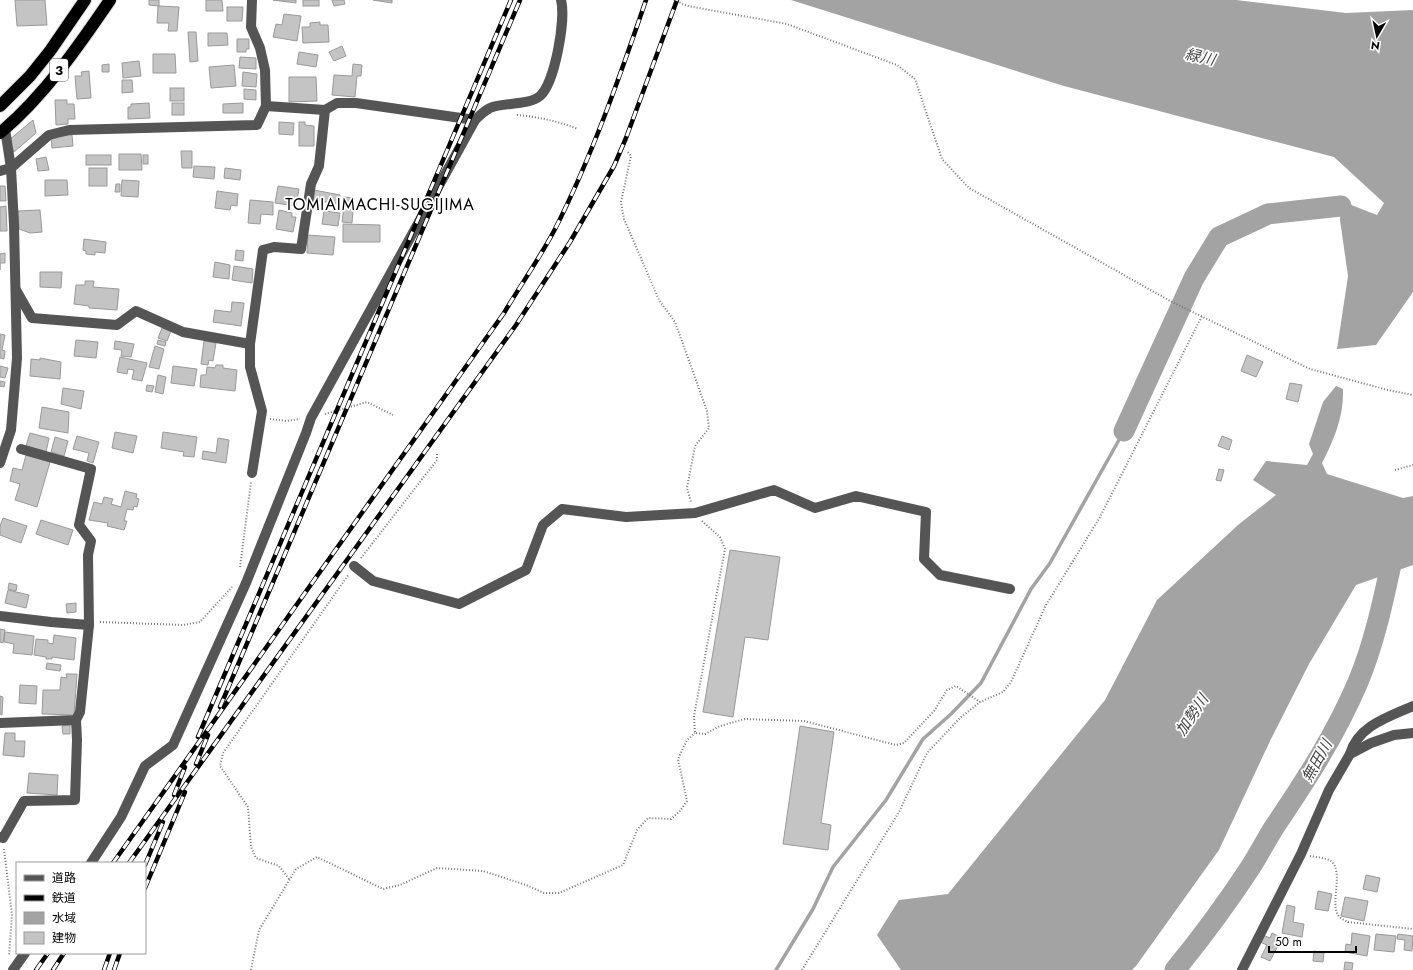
<svg xmlns="http://www.w3.org/2000/svg" width="1413" height="970" font-family="Jost,'Noto Sans JP',sans-serif">
<rect width="100%" height="100%" fill="#fff"/>
<g fill="#a3a3a3">
<polygon points="791,0 1236,0 1346,13 1413,10 1413,292 1376,345 1337,349 1348,276 1340,220 1341,201 1377,215 1384,203 1334,157 1064,86"/>
<path d="M 1336,386 L 1343,389 C 1344,416 1334,440 1322,463 L 1327,474 L 1403,498 L 1413,496 L 1413,565 L 1356,585 L 1309,664 L 1270,741 L 1219,850 L 1136,966 L 1132,970 L 901,970 L 877,935 L 899,900 L 948,894 L 1105,700 L 1157,600 L 1238,525 L 1276,495 L 1253,480 L 1266,461 L 1307,465 L 1313,454 L 1309,444 L 1323,402 Z"/>
</g>
<g fill="none" stroke-linecap="round" stroke-linejoin="round">
<polyline stroke="#a3a3a3" stroke-width="3.5" points="776,970 813,909 833,867 886,800 923,739 951,714 981,683 1031,589 1050,563 1124,431"/>
<g stroke="#a3a3a3" stroke-width="21">
<polyline points="1124,431 1194,278 1219,237 1268,214 1341,206"/>
<path d="M 1175,970 C 1202,937 1227,903 1250,868 C 1259,854 1266,840 1275,826 C 1306,780 1336,734 1358,682 C 1376,639 1385,592 1395,546"/>
</g>
</g>
<g fill="#c4c4c4" stroke="#999">
<polygon points="15,0 45,0 47,25 17,26"/>
<polygon points="149,0 159,0 159,6 149,5"/>
<polygon points="206,0 222,0 223,11 206,11"/>
<polygon points="273,0 296,0 296,3"/>
<rect x="303" y="0" width="16" height="6"/>
<polygon points="332,0 344,0 345,4 334,6"/>
<polygon points="373,0 392,0 392,3"/>
<polygon points="158,6 179,7 177,31 168,31 169,23 157,23"/>
<polygon points="227,7 243,7 242,21 227,21"/>
<polygon points="284,14 301,16 297,41 273,37 276,24 282,25"/>
<polygon points="320,22 320,25 328,25 329,42 303,43 302,27 310,27 310,23"/>
<polygon points="188,32 196,32 198,61 190,62"/>
<polygon points="208,33 227,33 228,45 208,46"/>
<polygon points="237,39 249,39 249,49 246,49 246,52 237,52"/>
<polygon points="342,46 346,56 334,61 329,52"/>
<polygon points="299,52 318,55 316,67 297,64"/>
<polygon points="153,54 175,54 176,73 153,73"/>
<polygon points="240,57 256,58 256,69 239,68"/>
<polygon points="139,61 141,76 123,78 122,63"/>
<polygon points="109,64 109,72 102,72 102,65"/>
<polygon points="353,64 362,65 361,76 357,76 355,97 332,95 334,75 352,76"/>
<polygon points="234,65 236,86 211,88 209,67"/>
<polygon points="89,71 91,98 77,99 75,76 82,76 81,72"/>
<polygon points="243,72 257,74 256,87 242,86"/>
<polygon points="289,77 316,77 317,101 289,102"/>
<polygon points="122,80 132,80 133,92 122,93"/>
<rect x="170" y="88" width="14" height="13"/>
<polygon points="244,89 256,90 256,100 244,99"/>
<polygon points="55,100 67,100 67,104 74,104 75,119 68,119 68,124 56,125"/>
<polygon points="149,103 150,118 128,119 128,107 131,107 131,104"/>
<rect x="172" y="103" width="12" height="12"/>
<polygon points="243,103 243,113 223,113 223,104"/>
<polygon points="33,120 36,133 14,152 9,140"/>
<polygon points="279,122 294,123 293,135 279,134"/>
<polygon points="299,122 305,122 305,125 314,126 314,146 299,146"/>
<polygon points="72,135 73,146 52,148 51,137"/>
<polygon points="181,151 192,151 192,168 182,168"/>
<polygon points="119,154 141,154 142,170 119,170"/>
<rect x="86" y="155" width="25" height="10"/>
<rect x="143" y="155" width="5" height="9"/>
<polygon points="46,157 49,170 38,171 36,159"/>
<polygon points="194,166 215,167 214,179 193,177"/>
<rect x="89" y="168" width="18" height="18"/>
<polygon points="225,168 241,170 240,180 224,178"/>
<polygon points="45,180 67,180 68,195 45,196"/>
<polygon points="122,180 139,181 138,197 121,196"/>
<polygon points="116,184 120,184 120,192 115,192"/>
<polygon points="0,186 5,186 6,201 0,201"/>
<polygon points="278,186 299,189 296,206 275,203"/>
<polygon points="314,190 340,195 338,204 312,200"/>
<polygon points="217,191 238,194 237,206 231,205 230,210 215,208"/>
<polygon points="345,197 354,198 352,223 342,222"/>
<polygon points="250,200 273,202 273,215 261,214 260,224 248,223"/>
<polygon points="6,206 7,231 0,231 0,207"/>
<polygon points="40,210 42,232 30,233 19,229 18,211"/>
<polygon points="279,210 292,213 292,217 296,217 293,232 276,229"/>
<polygon points="324,211 340,213 338,226 322,224"/>
<polygon points="343,224 380,225 380,242 343,242"/>
<polygon points="308,235 335,237 333,255 307,253"/>
<polygon points="84,239 106,242 105,253 95,252 95,255 86,254 86,251 83,250"/>
<polygon points="236,250 244,251 243,261 235,260"/>
<polygon points="5,253 5,263 0,263 0,270 0,254"/>
<polygon points="215,262 230,265 229,279 213,277"/>
<polygon points="234,266 253,269 252,283 232,280"/>
<polygon points="40,272 62,272 61,288 40,287"/>
<polygon points="85,281 94,281 93,287 119,289 117,310 89,308 89,306 74,304 76,285 85,285"/>
<polygon points="232,302 244,303 241,326 213,322 215,310 231,312"/>
<polygon points="162,328 171,331 167,341 158,338"/>
<polygon points="0,334 5,335 2,350 5,351 4,359 0,358"/>
<polygon points="76,340 98,342 96,358 74,356"/>
<polygon points="158,340 166,342 165,346 157,344"/>
<polygon points="115,341 134,344 131,357 121,356 122,350 114,349"/>
<polygon points="204,341 216,343 213,361 209,360 208,365 201,364"/>
<polygon points="155,346 164,349 159,369 149,367"/>
<polygon points="1247,355 1263,362 1256,377 1241,371"/>
<polygon points="120,357 147,363 142,381 132,379 134,370 128,369 127,374 117,372"/>
<polygon points="40,358 61,362 60,379 30,376 31,359 40,360"/>
<polygon points="216,365 223,365 223,368 237,370 235,391 200,387 201,375 206,375 207,367 215,368"/>
<polygon points="0,366 8,368 5,378 0,377"/>
<polygon points="173,366 197,369 194,386 171,383"/>
<polygon points="158,375 166,377 163,394 155,392"/>
<polygon points="0,381 5,382 4,387 0,386"/>
<polygon points="1290,383 1302,385 1298,402 1286,399"/>
<polygon points="147,385 154,386 152,392 146,391"/>
<polygon points="63,388 84,391 81,409 61,404"/>
<polygon points="42,407 69,412 68,433 39,428"/>
<polygon points="115,432 137,436 133,453 112,448"/>
<polygon points="163,432 197,437 194,457 183,456 184,452 161,448"/>
<polygon points="30,433 49,438 46,452 26,446"/>
<polygon points="77,436 99,442 93,463 87,461 89,453 73,449"/>
<polygon points="1222,436 1232,440 1229,450 1218,446"/>
<polygon points="55,437 68,441 64,456 51,452"/>
<polygon points="218,438 229,440 226,463 202,459 203,451 216,453"/>
<polygon points="26,455 50,462 37,507 15,500 20,484 10,481 13,468 22,470"/>
<polygon points="1219,469 1224,470 1221,481 1216,480"/>
<polygon points="125,491 137,494 136,498 139,499 137,507 134,506 133,510 127,509 124,521 127,521 124,530 107,526 108,523 89,520 94,502 102,504 104,497 113,499 111,504 121,507"/>
<polygon points="3,518 27,526 21,543 0,535 0,526"/>
<polygon points="41,520 73,530 68,545 36,534"/>
<polygon points="730,550 780,557 768,640 745,637 733,717 703,712"/>
<polygon points="9,583 17,585 16,591 8,589"/>
<polygon points="8,590 29,595 26,608 5,603"/>
<polygon points="76,603 76,612 67,613 66,604"/>
<polygon points="0,629 5,630 3,643 0,642"/>
<polygon points="5,632 34,636 32,655 13,653 14,644 4,642"/>
<polygon points="54,635 76,638 74,660 52,657 52,659 46,659 46,657 34,655 36,639 48,640 48,643 53,644"/>
<polygon points="47,663 61,665 60,671 46,669"/>
<polygon points="66,674 77,674 74,715 42,714 43,690 60,690 61,677 67,678"/>
<polygon points="20,685 37,686 36,704 19,703"/>
<polygon points="0,696 3,697 2,715 0,714"/>
<polygon points="70,725 70,734 63,734 62,726"/>
<polygon points="800,726 834,732 821,823 831,825 828,850 783,844"/>
<polygon points="5,733 15,733 15,741 25,741 24,757 3,755"/>
<polygon points="29,773 58,775 57,795 27,793"/>
<polygon points="1366,875 1380,878 1377,892 1363,889"/>
<polygon points="1318,891 1332,894 1328,911 1315,909"/>
<polygon points="1345,897 1368,901 1364,921 1341,916"/>
<polygon points="1287,905 1295,907 1293,922 1304,924 1302,937 1282,933"/>
<polygon points="1272,933 1282,938 1270,961 1261,957 1267,945 1260,942 1263,935 1270,938"/>
<polygon points="1352,933 1370,936 1367,956 1345,952 1346,944 1351,945"/>
<polygon points="1376,934 1396,936 1394,952 1374,950"/>
<polygon points="1398,934 1413,936 1412,951 1404,950 1405,940 1397,939"/>
<polygon points="1314,951 1324,953 1323,962 1313,961"/>
<polygon points="1345,962 1353,963 1352,970 1344,970"/>
</g>
<g fill="none" stroke-linecap="round" stroke-linejoin="round">
<defs>
<g id="highway">
<polyline points="0,106 30,76 50,51 85,0"/>
<path d="M 0,133 C 44,96 78,47 110,0"/>
</g>
</defs>
<use href="#highway" stroke="#dbdbdb" stroke-width="14"/>
<g stroke="#777" stroke-width="2" stroke-dasharray="1 2" stroke-linecap="butt">
<polyline points="674,0 688,6 787,24 897,65 915,79 942,159 969,188 1172,302 1310,369 1388,390 1413,395"/>
<path d="M 517,115 C 539,117 557,121 578,129"/>
<polyline points="628,152 631,156 621,202 624,219 659,300 675,322 707,411 709,428 695,446 687,488 691,502"/>
<polyline points="325,414 367,402 393,415"/>
<polyline points="270,419 286,421 300,419"/>
<polyline points="1395,470 1413,465"/>
<polyline points="702,521 720,537 725,549 694,716 695,733 705,734 720,726 745,719 804,721 896,745 904,743 934,711 947,690 956,686 980,702"/>
<polyline points="361,558 437,460 437,452"/>
<polyline points="240,567 251,482"/>
<polyline points="100,622 183,625 200,622 232,587"/>
<polyline points="4,849 12,915 9,956"/>
<path d="M 1310,856 C 1316,857 1326,858 1331,861 C 1344,872 1330,902 1338,915 C 1340,919 1345,920 1348,922 L 1413,929"/>
<polyline points="289,879 279,866 256,858 251,847 248,807 220,766 223,753 349,574"/>
<polyline points="251,970 259,930 296,869 317,857 383,889 400,885 437,868 483,871 526,885 544,893 559,893 623,865 637,830 648,818 671,819 680,811 687,801 678,759 687,740 695,733"/>
<polyline points="802,970 899,812 927,753 960,718 980,702 1003,692 1011,682 1046,605 1100,517 1202,316"/>
</g>
<g stroke="#555" stroke-width="10">
<polyline points="266,106 325,110 337,103 356,103 475,120"/>
<polyline points="0,171 11,168 49,135 69,130 257,125 266,106 265,70 260,48 251,27 252,0"/>
<polyline points="16,290 32,318 117,325 136,311 183,332 250,344 263,250 274,247 301,249 311,184 319,166 325,110"/>
<polyline points="250,344 250,367 262,411 252,473"/>
<polyline points="0,463 11,430 17,358 14,225 11,168 5,129"/>
<polyline points="354,566 373,581 459,604 526,570 543,525 562,509 626,517 695,513 774,490 815,508 856,496 926,512 924,559 940,575 1010,589"/>
<polyline points="0,616 51,622 89,625 88,555 91,541 79,525 91,469 21,449"/>
<polyline points="0,723 76,720 80,712 89,625"/>
<path d="M 1350,754 C 1358,726 1388,717 1413,706"/>
<polyline points="0,837 3,838 24,801 75,800 77,740 76,720"/>
<path d="M 91,863 L 121,817 L 145,766 L 173,745 L 246,583 L 306,433 L 311,418 L 475,120 C 479,116 484,111 490,108 C 503,102 528,106 540,96 C 555,83 566,19 561,0"/>
<polyline points="13,970 25,953"/>
<polyline points="1242,970 1301,854 1329,790 1350,754 1371,743 1394,735 1413,733"/>
</g>
<use href="#highway" stroke="#000" stroke-width="12"/>
<defs>
<g id="rail">
<polyline points="220,707 520,0"/>
<polyline points="198,737 511,0"/>
<polyline points="196,764 208,735"/>
<polyline points="174,795 185,767"/>
<path d="M 113,863 L 504,313 C 520,286 539,259 554,231 C 591,159 620,76 646,0"/>
<polyline points="129,863 516,325 570,242 614,166 626,138 677,0"/>
<polyline points="145,865 163,822"/>
<polyline points="145,888 185,792"/>
<polyline points="36,970 48,953"/>
<polyline points="53,970 64,953"/>
<polyline points="104,970 110,953"/>
<polyline points="114,970 120,953"/>
</g>
</defs>
<use href="#rail" stroke="#000" stroke-width="4.5"/>
<use href="#rail" stroke="#fff" stroke-width="3" stroke-dasharray="9" stroke-linecap="butt"/>
</g>
<g text-anchor="middle" stroke-width="3.5" stroke-linejoin="round" paint-order="stroke">
<rect fill="#fff" stroke="#4c4c4c" stroke-width="1" x="50" y="59" width="18" height="22" rx="3"/>
<g font-size="13" font-weight="bold" fill="#000">
<text x="59" y="75">3</text>
</g>
<g font-size="15" font-style="italic" fill="#444" stroke="#fff">
<text transform="translate(1200 57) rotate(13)" y="5">緑川</text>
<text transform="translate(1192 715) rotate(-56)" y="5">加勢川</text>
<text transform="translate(1317 761) rotate(-61)" y="5">無田川</text>
</g>
<g font-size="16" letter-spacing="1" fill="#000" stroke="#fff">
<text x="380" y="210">TOMIAIMACHI-SUGIJIMA</text>
</g>
</g>
<rect x="16" y="862" width="130" height="92" fill="#ffffff" stroke="#999999"/>
<rect x="24" y="875" width="20" height="6" fill="#555555" stroke="#999999"/>
<text x="52" y="882" font-size="12" fill="#000000">道路</text>
<rect x="24" y="895" width="20" height="6" fill="#000000" stroke="#999999"/>
<text x="52" y="902" font-size="12" fill="#000000">鉄道</text>
<rect x="24" y="912" width="20" height="12" fill="#a3a3a3" stroke="#999999"/>
<text x="52" y="922" font-size="12" fill="#000000">水域</text>
<rect x="24" y="932" width="20" height="12" fill="#c4c4c4" stroke="#999999"/>
<text x="52" y="942" font-size="12" fill="#000000">建物</text>
<g transform="translate(1377 36) rotate(189)" stroke="#ffffff" stroke-width="3" paint-order="stroke">
<path d="M0-3L7 15L0 10L-7 15Z" fill="#000000"/>
<text y="-6" font-size="11" font-weight="bold" text-anchor="middle" fill="#000000">N</text>
</g>
<path d="M1269 946v6h87v-6" fill="none" stroke="#000000" stroke-width="2"/>
<text x="1275" y="946" font-size="12" fill="#000000" stroke="#ffffff" stroke-width="3" paint-order="stroke">50 m</text>
</svg>
